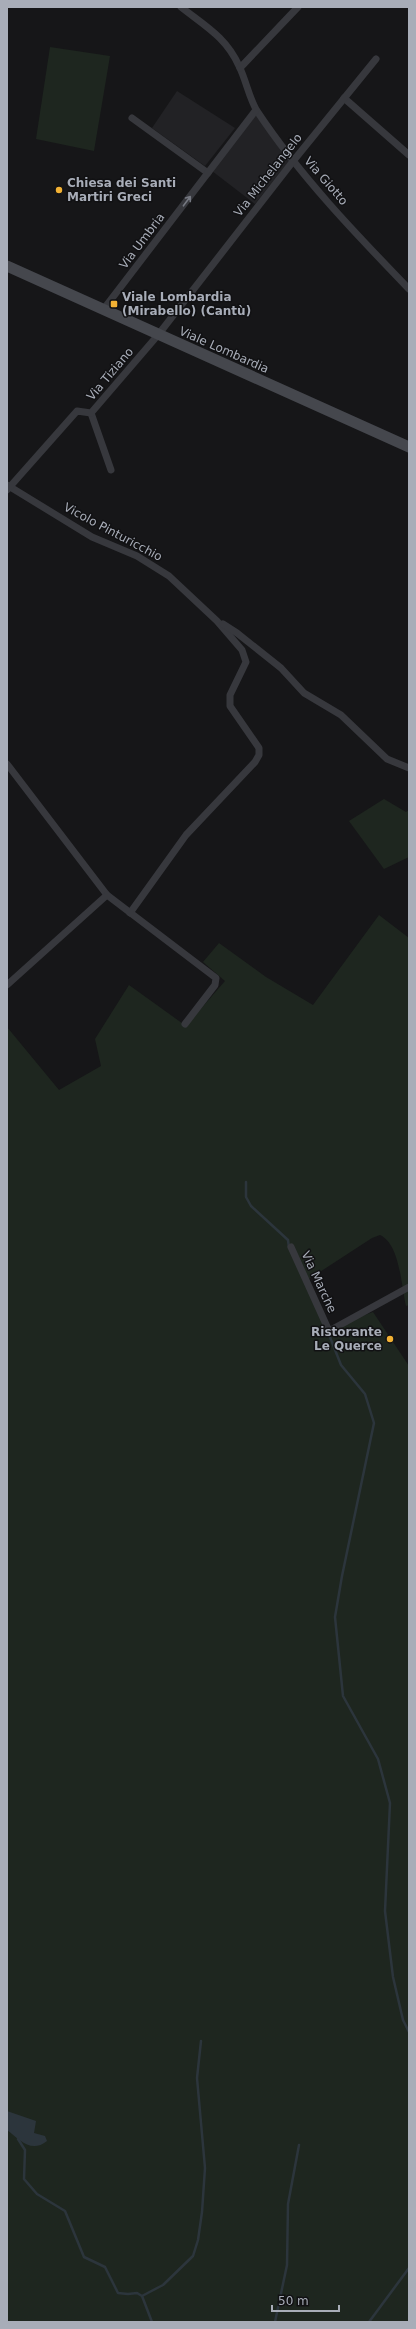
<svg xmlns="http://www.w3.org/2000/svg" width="416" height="2329" font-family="'DejaVu Sans',sans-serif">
<rect width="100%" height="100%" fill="#161618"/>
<g fill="#222225">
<polygon points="177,91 235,128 205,166 152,128"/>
<polygon points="257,113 290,160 255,204 212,171"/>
</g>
<g fill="#1e261f">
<polygon points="50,47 110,56 94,151 36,139"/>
<polygon points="384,799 406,812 409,810 409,857 384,869 349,821"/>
<path d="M 379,915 L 409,938 L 409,1305 L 406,1306 C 401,1285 400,1244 380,1235 L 372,1238 L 309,1279 L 329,1326 L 333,1327 L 373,1312 L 409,1366 L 409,2322 L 7,2322 L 7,1027 L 59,1090 L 101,1066 L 95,1039 L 129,985 L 186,1026 L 225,981 L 203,962 L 219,943 L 266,977 L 313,1005 Z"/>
</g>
<path fill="#2c353c" d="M 7,2111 L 36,2121 L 34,2133 L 45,2136 L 47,2141 C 31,2154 19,2139 7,2130 Z"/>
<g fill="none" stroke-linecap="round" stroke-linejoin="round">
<g stroke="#2c353c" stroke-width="2.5">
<polyline points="246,1182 246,1197 251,1206 288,1240 289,1248"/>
<polyline points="328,1332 341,1365 365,1394 374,1423 342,1576 335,1617 343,1696 378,1759 390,1803 385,1911 393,1977 403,2020 409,2032"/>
<polyline points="18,2139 25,2150 24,2179 37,2194 65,2211 84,2257 105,2267 118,2293 128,2294 137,2293 142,2296 152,2322"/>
<polyline points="142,2296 163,2285 193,2256 198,2240 202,2212 205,2168 197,2078 201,2041"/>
<polyline points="275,2322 287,2265 288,2204 299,2145"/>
<polyline points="369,2322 409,2268"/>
</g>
<g stroke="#37383d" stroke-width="7">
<path d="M 181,7 C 205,26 226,37 239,66 C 246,80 249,98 257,111 C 300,176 355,233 409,289"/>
<polyline points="240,68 298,7"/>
<polyline points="344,98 409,155"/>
<polyline points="132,118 208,173"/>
<polyline points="103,310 256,110"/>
<polyline points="91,413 111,470"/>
<polyline points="7,485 92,537 137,556 169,576 217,621 242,650 246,662 230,695 230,706 259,748 259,755 255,762 186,835 130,913"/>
<polyline points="7,490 77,411 91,413 158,335 294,160 376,59"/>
<polyline points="223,624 237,633 281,668 304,693 341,715 387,759 409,768"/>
<polyline points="7,764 107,895 216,978 215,985 185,1024"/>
<polyline points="7,985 107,895"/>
<polyline points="291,1247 329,1331 409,1287"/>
</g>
<polyline stroke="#45474d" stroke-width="11" points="7,266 409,447"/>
</g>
<defs><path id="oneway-shaft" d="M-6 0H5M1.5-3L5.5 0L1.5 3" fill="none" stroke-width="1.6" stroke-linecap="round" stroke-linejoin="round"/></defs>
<use stroke="#757881" href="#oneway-shaft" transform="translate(187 201) rotate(-53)"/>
<g fill="#f2b134" stroke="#111113" stroke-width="1.5">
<circle cx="59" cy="190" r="4"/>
<rect x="110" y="300" width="8" height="8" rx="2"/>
<circle cx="390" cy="1339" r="4"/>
</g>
<g text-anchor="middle" stroke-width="3" stroke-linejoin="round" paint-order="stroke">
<g font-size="12" fill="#a8adb8" stroke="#111113">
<text transform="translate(268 175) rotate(-52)" y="4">Via Michelangelo</text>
<text transform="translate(326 181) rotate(49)" y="4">Via Giotto</text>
<text transform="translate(142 241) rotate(-53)" y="4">Via Umbria</text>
<text transform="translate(224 350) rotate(24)" y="4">Viale Lombardia</text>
<text transform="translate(110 374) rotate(-50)" y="4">Via Tiziano</text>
<text transform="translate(113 532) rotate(28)" y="4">Vicolo Pinturicchio</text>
<text transform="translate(319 1282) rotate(65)" y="4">Via Marche</text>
</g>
<g font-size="12" font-weight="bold" fill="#a8adb8" stroke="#111113" text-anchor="start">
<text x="67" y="187">Chiesa dei Santi<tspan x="67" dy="14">Martiri Greci</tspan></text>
<text x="122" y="301">Viale Lombardia<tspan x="122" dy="14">(Mirabello) (Cantù)</tspan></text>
<text x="382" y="1336" text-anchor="end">Ristorante<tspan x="382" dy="14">Le Querce</tspan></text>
</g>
</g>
<rect width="416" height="2329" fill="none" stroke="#a8adb8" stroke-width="16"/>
<path d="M272 2305v6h67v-6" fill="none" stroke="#a8adb8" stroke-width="2"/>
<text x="278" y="2305" font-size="12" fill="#a8adb8" stroke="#111113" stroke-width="3" paint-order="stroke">50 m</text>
</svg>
